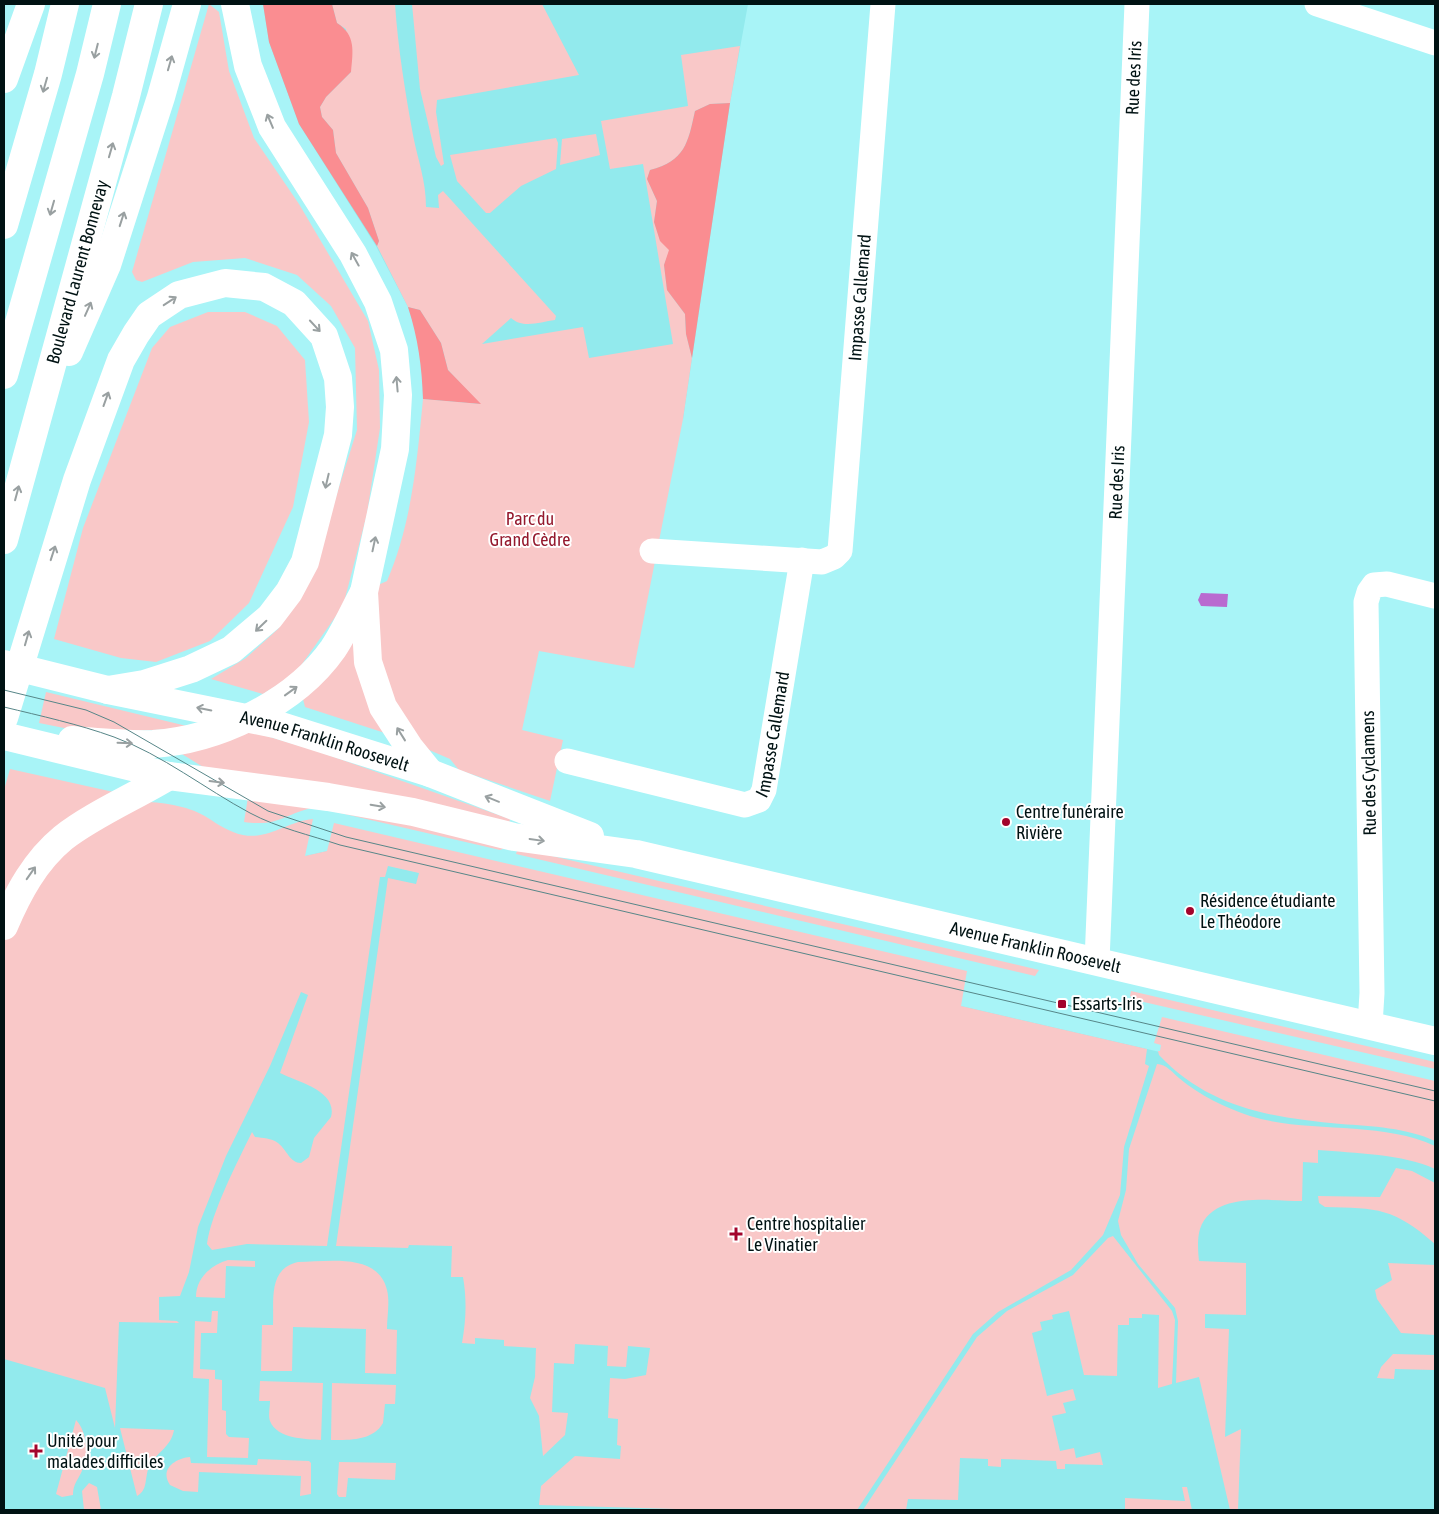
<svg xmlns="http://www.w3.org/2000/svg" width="1439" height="1514" font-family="'Asap Condensed',sans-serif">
<rect width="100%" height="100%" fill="#a8f4f7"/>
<g fill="#92eaed">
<polygon points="263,4 748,4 730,103 683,419 423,399 422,370 417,335 408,307 376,246 299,124 269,42"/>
<polygon points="327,851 960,1000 961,1006 1160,1052 1435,1111 1435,1510 4,1510 4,1357 131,896"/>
</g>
<g fill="#f9c8c8">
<polygon points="209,4 219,12 229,71 254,138 299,204 368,321 379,370 380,428 367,514 343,606 295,674 263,694 211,679 246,658 278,629 300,597 328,522 357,430 355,348 331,306 297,275 245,258 193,262 142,282 136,280 132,272"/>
<path d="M 332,4 L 395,4 C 398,48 405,91 413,135 C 418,161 426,180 426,207 L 439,208 L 438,195 L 443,191 L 556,316 L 555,320 C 540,322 523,329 511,318 L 482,344 L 583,327 L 589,358 L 673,344 L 643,164 L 610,169 L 601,121 L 688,106 L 681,55 L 740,46 L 730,103 L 710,104 L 695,111 C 688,143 685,161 650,170 L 647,179 L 657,201 L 654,222 L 660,240 L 670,250 L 664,265 L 667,290 L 685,314 L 686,334 L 692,358 L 683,419 L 634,668 L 539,651 L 522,730 L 563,740 L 550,801 L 459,770 L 450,759 L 420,746 L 393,708 L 374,648 L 378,585 L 387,581 C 412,523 417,461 423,399 L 480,404 L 448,370 L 441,343 L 420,310 L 408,307 L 377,246 L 379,241 L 368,208 L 336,153 L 333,130 L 322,117 L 320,107 L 326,97 L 351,72 L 346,29 L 337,23 Z"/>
<polygon points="412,4 542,4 579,75 437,100 436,112 444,164 441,166 436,157 420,89"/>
<polygon points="596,134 600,155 560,165 562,139"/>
<polygon points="556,138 558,143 556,169 521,186 490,213 486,213 457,181 450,155"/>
<polygon points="208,312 245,312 277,326 305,360 309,422 293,507 249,603 210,641 156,662 121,658 54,639 83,528 152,348 170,327"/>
<polygon points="350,642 357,643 388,734 305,707 303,699"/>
<polygon points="46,692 195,728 89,733 39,723"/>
<polygon points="243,729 317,751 510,819 509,824 208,770 177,751"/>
<polygon points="10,769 118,793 4,903 4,790"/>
<path d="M 248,797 L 315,807 C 284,814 279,827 244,822 Z"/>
<path d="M 145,802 C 164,802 192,807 208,818 C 217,824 231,833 243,835 C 269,840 288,821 313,819 L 305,856 L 327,851 L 334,823 L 967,971 L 961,1006 L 1147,1049 L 1145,1064 L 1149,1066 L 1124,1147 L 1120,1195 L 1103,1235 L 1071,1270 L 998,1312 L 973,1334 L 857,1510 L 710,1510 L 539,1505 L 541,1486 L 575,1456 L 620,1459 L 621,1446 L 617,1445 L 618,1419 L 608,1418 L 610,1378 L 625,1379 L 646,1375 L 650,1348 L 628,1346 L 626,1367 L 607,1366 L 608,1346 L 575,1344 L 574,1364 L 554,1363 L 552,1412 L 568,1413 L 565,1435 L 543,1456 L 539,1416 L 530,1398 L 535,1377 L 536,1348 L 504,1346 L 504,1340 L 475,1338 L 475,1344 L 462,1343 C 466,1321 467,1300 463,1277 L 451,1277 L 452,1246 L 409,1245 L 408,1248 L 336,1246 L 388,878 L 416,884 L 419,873 L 388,866 L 385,877 L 380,877 L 327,1246 L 247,1244 L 212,1250 L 207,1244 C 211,1213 238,1161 252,1132 L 255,1137 C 263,1138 271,1138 278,1143 C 287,1150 290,1163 301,1163 L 309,1157 L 314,1138 L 331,1117 C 338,1091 298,1082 280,1073 L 308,995 L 301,992 L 270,1066 L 226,1156 L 198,1227 L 189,1272 L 180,1296 L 159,1297 L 159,1320 L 177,1321 L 179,1323 L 119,1322 L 115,1428 L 105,1388 L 4,1359 L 4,938 L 27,891 L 74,844 Z"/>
<polygon points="336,812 382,818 505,848 500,850"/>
<polygon points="518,848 1039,970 1035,976 516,854"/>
<polygon points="1131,991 1435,1062 1435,1069 1135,1000 1130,996"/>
<path d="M 1162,1017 L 1435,1081 L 1435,1141 C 1407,1128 1372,1126 1341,1124 C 1272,1118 1209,1108 1159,1055 L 1158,1051 L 1160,1051 L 1161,1045 L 1154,1043 Z"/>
<path d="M 1157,1064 C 1166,1064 1173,1073 1179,1078 C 1199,1095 1226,1108 1250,1116 C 1309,1134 1380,1120 1435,1146 L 1435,1169 C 1404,1154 1354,1153 1318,1150 L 1318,1163 L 1303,1162 L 1302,1201 C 1271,1201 1213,1191 1200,1229 C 1197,1239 1198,1251 1199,1261 L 1246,1263 L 1246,1315 L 1205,1314 L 1205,1328 L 1229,1329 L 1225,1437 L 1241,1429 L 1238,1510 L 1230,1510 L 1199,1377 L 1176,1383 L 1178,1321 L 1175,1308 L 1138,1264 L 1121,1235 L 1118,1221 L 1126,1190 L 1129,1149 Z"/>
<path d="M 1396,1168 L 1412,1171 L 1435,1183 L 1435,1244 C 1394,1208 1378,1208 1325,1207 L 1319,1203 L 1318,1196 L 1380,1197 Z"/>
<polygon points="1113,1236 1172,1311 1175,1320 1172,1384 1158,1388 1159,1315 1142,1314 1142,1318 1129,1318 1129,1325 1118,1325 1117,1376 1084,1375 1069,1311 1052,1315 1053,1319 1040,1322 1042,1330 1032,1333 1047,1396 1073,1389 1076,1400 1063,1403 1066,1413 1052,1416 1060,1451 1074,1448 1076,1458 1100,1452 1103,1465 1065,1464 1065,1469 1057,1469 1056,1461 1001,1459 1001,1467 988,1466 988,1459 960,1458 958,1500 908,1499 906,1510 863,1510 977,1337 1007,1311 1073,1275 1108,1238"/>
<path d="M 228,1260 L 255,1261 L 255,1267 L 226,1266 L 225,1298 L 196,1297 C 196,1278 211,1265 228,1260 Z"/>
<path d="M 298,1262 C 327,1262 378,1252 387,1290 C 390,1302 387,1317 387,1329 L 397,1330 L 396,1374 L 365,1373 L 366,1329 L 293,1327 L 292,1371 L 261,1371 L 262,1325 L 273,1325 C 274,1299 268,1269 298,1262 Z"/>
<polygon points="1388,1263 1435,1265 1435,1335 1401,1333 1377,1299 1375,1290 1392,1280"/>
<polygon points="212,1311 218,1311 217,1333 201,1333 200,1369 215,1370 215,1379 222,1380 222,1410 226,1411 226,1434 229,1437 249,1438 248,1458 207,1457 209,1379 193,1378 195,1321 211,1322"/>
<polygon points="1393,1354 1435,1355 1435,1370 1395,1369 1394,1379 1377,1378 1381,1367"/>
<path d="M 260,1381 L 323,1383 L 321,1440 C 306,1439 277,1439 270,1421 C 268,1416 270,1407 270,1401 L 259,1401 Z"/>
<path d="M 332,1383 L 396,1385 L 395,1404 L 385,1404 L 383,1423 C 373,1441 349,1440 331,1440 Z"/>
<path d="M 76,1420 C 88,1433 89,1457 81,1473 C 77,1481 73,1485 73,1495 L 62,1497 L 56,1494 Z"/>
<path d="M 120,1428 L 174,1430 C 171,1447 158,1451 150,1465 C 144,1475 149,1490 137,1496 Z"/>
<path d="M 190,1457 L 191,1463 L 257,1465 L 258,1459 L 309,1461 L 311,1463 L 311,1494 L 300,1496 L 301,1476 L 199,1472 L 198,1492 L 183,1491 L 170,1485 C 159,1469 176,1458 190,1457 Z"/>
<polygon points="339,1462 396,1463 395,1480 348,1478 346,1497 339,1497 337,1494"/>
<polygon points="89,1483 97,1487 101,1510 84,1510 82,1491"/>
<polygon points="1182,1487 1187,1487 1192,1510 1125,1510 1125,1498 1185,1501"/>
</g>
<g fill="#fa8d91">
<path d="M 263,4 L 332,4 L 337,23 C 356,35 353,51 351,72 L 326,97 L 320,107 L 322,117 L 333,130 L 336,153 L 368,208 L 379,241 L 377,246 L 299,124 L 269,42 Z"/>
<path d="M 730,103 L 692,358 L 686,334 L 685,314 L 667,290 L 664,265 L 669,250 L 660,241 L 654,222 L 657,201 L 647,179 L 650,170 C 685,161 688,143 695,111 L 710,104 Z"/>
<path d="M 408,307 L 420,310 L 441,343 L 448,370 L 481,404 L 423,399 C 422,367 418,338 408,307 Z"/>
</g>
<polygon fill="#b96ad0" points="1201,593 1228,594 1227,607 1201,606 1198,600"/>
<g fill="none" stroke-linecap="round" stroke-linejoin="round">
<g stroke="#fff" stroke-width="25">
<polyline points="1317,4 1435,43"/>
<path id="s1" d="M 652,551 L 822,562 L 834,557 L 840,551 L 883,4"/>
<path id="s2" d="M 567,761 L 745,805 L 759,800 L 764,790 L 802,560"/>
<path id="s3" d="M 1097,961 L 1137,4"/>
<polyline points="1370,1025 1372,993 1366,602 1369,592 1374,585 1387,584 1435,596"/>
</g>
<g stroke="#fff" stroke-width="28">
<path id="s4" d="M 4,664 L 108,690 L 275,724 L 430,773 L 590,836"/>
<path id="s5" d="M 4,736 L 169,776 L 328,797 L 413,812 L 514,837 L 636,854 L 1435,1041"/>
<path d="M 72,740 C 99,742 126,745 153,744 C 218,740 295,703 333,649 C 345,631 354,610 364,592"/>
</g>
<g stroke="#fff" stroke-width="28">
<polyline points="235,4 248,66 272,127 353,254 378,302 394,350 398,395 395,449 364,592 368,662 383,707 409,747 430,773"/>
<polyline points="4,79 31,4"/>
<polyline points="4,225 48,74 65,4"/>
<polyline points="69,352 107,265 161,97 187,4"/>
<polyline points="4,375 90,74 107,4"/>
<path id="s6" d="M 4,540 L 126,96 L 149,4"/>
<polyline points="4,718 77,480 121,360 136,334 149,315 179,295 225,283 264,287 294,303 324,336 338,378 340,407 338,435 305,562 289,592 270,617 231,650 191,669 144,684 108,690"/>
<path d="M 4,926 C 18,893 35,861 63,838 C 92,815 136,796 169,776"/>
</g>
<g stroke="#578688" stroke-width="1">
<polyline points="4,690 86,710 114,722 268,811 346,837 1435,1091"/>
<path d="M 4,707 C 41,716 78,724 114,737 C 163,755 205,789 250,813 C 278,828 310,835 340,845 L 1435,1101"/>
</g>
</g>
<defs><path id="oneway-shaft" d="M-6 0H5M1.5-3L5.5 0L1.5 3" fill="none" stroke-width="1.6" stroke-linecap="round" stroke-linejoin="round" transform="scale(1.25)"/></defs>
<g stroke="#99a0a1">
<use href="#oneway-shaft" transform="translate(96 51) rotate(104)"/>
<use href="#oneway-shaft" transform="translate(170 63) rotate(-74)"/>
<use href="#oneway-shaft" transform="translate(45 85) rotate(106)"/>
<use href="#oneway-shaft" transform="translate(270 121) rotate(-113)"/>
<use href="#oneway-shaft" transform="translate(111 150) rotate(-74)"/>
<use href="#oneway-shaft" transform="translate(52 208) rotate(106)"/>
<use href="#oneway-shaft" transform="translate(122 219) rotate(-72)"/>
<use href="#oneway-shaft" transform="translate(355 259) rotate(-119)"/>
<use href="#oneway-shaft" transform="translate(170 301) rotate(-33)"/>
<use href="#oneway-shaft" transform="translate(88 309) rotate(-66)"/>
<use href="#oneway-shaft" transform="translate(315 326) rotate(47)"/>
<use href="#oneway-shaft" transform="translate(397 384) rotate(-95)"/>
<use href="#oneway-shaft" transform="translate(106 399) rotate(-70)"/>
<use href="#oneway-shaft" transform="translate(327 481) rotate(103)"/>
<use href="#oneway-shaft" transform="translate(17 493) rotate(-75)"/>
<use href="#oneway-shaft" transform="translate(374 544) rotate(-78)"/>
<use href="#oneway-shaft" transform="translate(53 553) rotate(-72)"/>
<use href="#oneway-shaft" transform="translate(261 626) rotate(136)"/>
<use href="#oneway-shaft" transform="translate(27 638) rotate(-74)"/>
<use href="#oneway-shaft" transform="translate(291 691) rotate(-36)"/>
<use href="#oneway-shaft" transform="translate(204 709) rotate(-169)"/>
<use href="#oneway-shaft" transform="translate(401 734) rotate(-122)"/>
<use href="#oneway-shaft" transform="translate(125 743) rotate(2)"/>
<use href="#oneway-shaft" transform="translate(217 782) rotate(7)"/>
<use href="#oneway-shaft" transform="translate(492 799) rotate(-158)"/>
<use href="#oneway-shaft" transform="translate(378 806) rotate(10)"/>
<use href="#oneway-shaft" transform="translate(537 840) rotate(8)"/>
<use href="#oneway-shaft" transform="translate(31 873) rotate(-55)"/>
</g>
<g fill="#a3042c" stroke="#fff" stroke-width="2">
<circle cx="1006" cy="822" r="5"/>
<circle cx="1190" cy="911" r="5"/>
<rect x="1057" y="999" width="10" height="10" rx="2.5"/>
<path d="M733.5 1226.5h5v5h5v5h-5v5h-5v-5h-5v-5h5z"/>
<path d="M33.5 1443.5h5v5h5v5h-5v5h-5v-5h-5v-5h5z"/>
</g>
<g text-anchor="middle" stroke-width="4" stroke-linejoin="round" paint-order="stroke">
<g font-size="18" fill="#001213" stroke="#fff">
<text dy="6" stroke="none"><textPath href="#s3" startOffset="884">Rue des Iris</textPath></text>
<text dy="6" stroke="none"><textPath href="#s6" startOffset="278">Boulevard Laurent Bonnevay</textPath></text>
<text dy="6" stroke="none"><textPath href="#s1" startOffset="446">Impasse Callemard</textPath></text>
<text dy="6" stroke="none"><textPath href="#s3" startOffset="479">Rue des Iris</textPath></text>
<text dy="6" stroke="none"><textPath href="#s2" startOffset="266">Impasse Callemard</textPath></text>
<text dy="6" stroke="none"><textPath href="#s4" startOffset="330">Avenue Franklin Roosevelt</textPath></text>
<text transform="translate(1369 773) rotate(-91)" y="6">Rue des Cyclamens</text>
<text dy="6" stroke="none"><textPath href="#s5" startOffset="1054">Avenue Franklin Roosevelt</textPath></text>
</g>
<g font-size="18" fill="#94192e" stroke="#fff">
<text x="530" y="525">Parc du<tspan x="530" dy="21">Grand Cèdre</tspan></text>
</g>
<g font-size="18" fill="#001213" stroke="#fff" text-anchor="start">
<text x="1016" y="818">Centre funéraire<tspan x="1016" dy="21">Rivière</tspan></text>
<text x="1200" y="907">Résidence étudiante<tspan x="1200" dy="21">Le Théodore</tspan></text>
<text x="1072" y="1010">Essarts-Iris</text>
<text x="747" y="1230">Centre hospitalier<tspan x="747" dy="21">Le Vinatier</tspan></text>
<text x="47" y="1447">Unité pour<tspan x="47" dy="21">malades difficiles</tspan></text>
</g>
</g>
<rect width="1439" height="1514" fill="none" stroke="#001213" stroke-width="10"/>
</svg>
